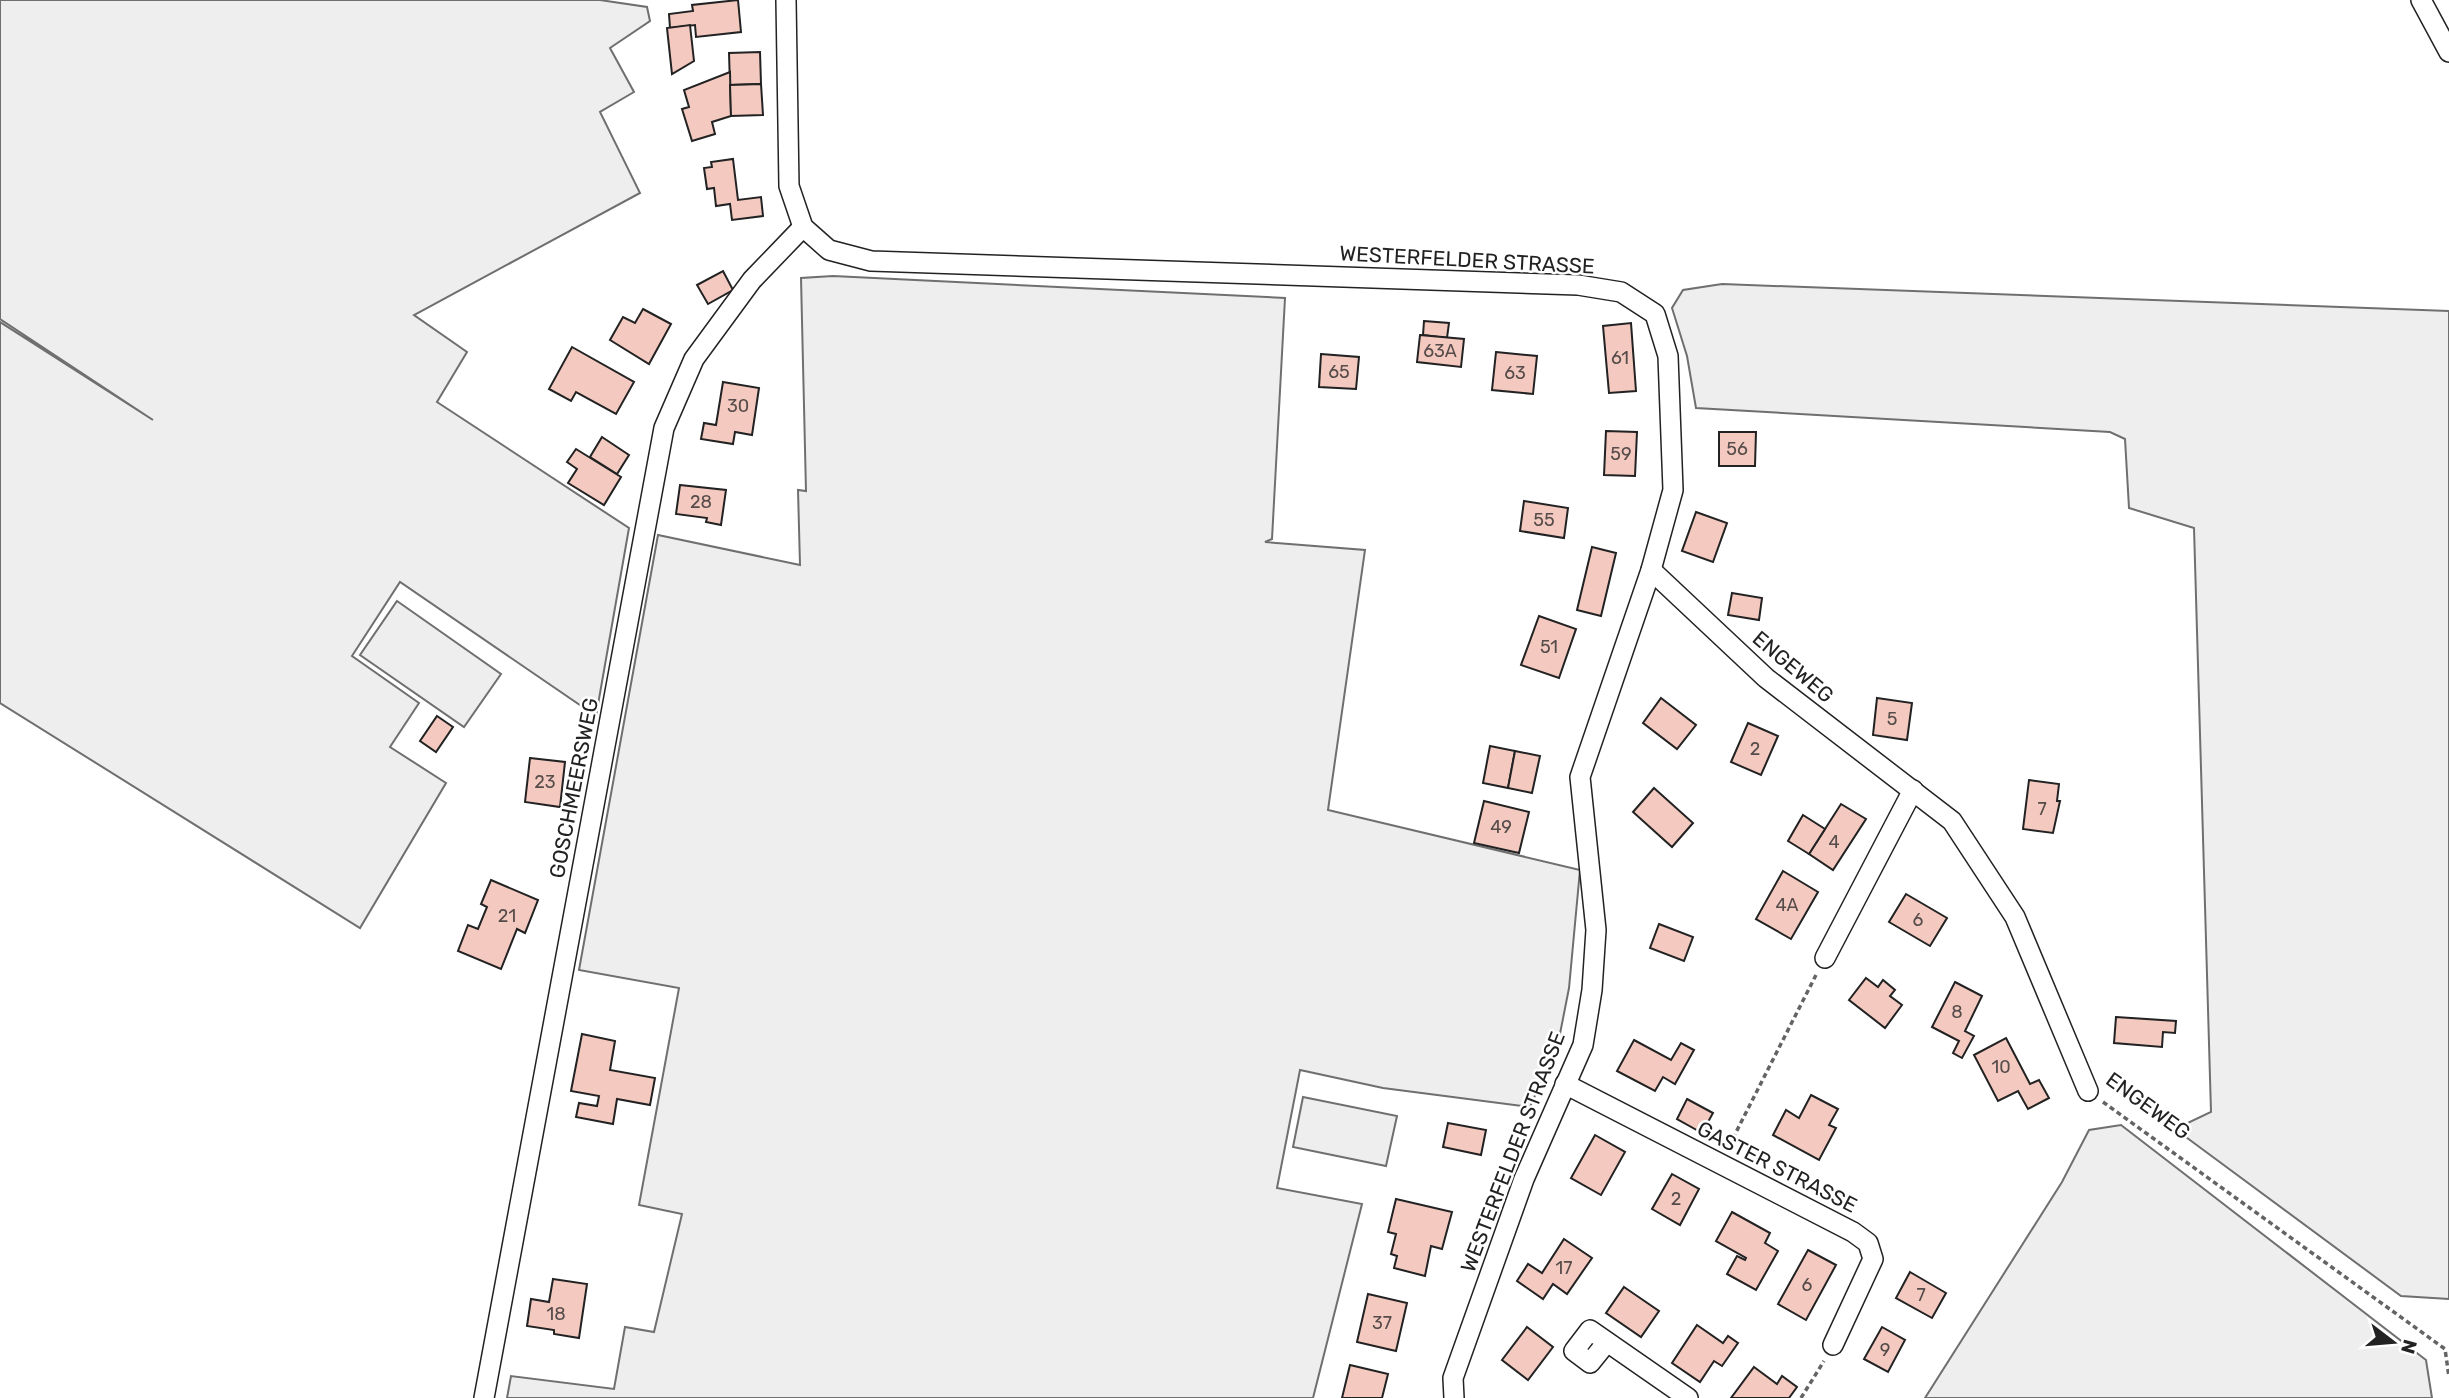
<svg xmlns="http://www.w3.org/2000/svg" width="2449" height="1398" font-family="Rubik,sans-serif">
<rect width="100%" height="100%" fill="#fff"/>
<g fill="#eee" stroke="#6f6f6f" stroke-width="2">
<polygon points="0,0 600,0 647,7 650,21 610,48 634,92 600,112 640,193 414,315 467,352 437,402 629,528 596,716 400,582 352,656 419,703 390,747 446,783 360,928 0,703 0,322 153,420 0,319"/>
<polygon points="833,276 1285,298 1272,539 1265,542 1365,550 1328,810 1580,870 1569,988 1558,1044 1530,1107 1383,1088 1300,1070 1277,1188 1362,1204 1313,1398 507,1398 511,1376 614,1389 625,1327 654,1332 682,1214 639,1205 679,988 579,970 658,535 800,565 798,490 806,491 801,278"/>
<polygon points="1722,284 2449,311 2449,1299 2401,1296 2175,1129 2211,1112 2194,528 2129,508 2125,439 2110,432 1696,408 1687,356 1672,308 1683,290"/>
<polygon points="397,601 501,674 464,727 360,655"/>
<polygon points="1303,1097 1397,1116 1386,1166 1293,1147"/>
<polygon points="2121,1125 2426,1360 2432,1398 1925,1398 2062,1182 2089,1130"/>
</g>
<g fill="#f3c9c0" stroke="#222" stroke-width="2">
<polygon points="738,0 741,32 696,37 695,25 670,28 669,14 693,11 692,5"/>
<polygon points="690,25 694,61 672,74 667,28"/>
<polygon points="760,52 761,84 730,85 729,53"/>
<polygon points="730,72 731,116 712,122 715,134 692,141 682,109 689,107 684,90"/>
<polygon points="761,84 763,115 731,116 730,85"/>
<polygon points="733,159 738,200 761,197 763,216 732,220 730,204 716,206 714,188 707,189 704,168 712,167 711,162"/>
<polygon points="723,271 733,290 708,304 697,285"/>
<polygon points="643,309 671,324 649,364 610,340 623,317 635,323"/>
<polygon points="1424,321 1449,323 1447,338 1423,335"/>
<polygon points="1631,323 1636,391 1609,393 1603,326"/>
<polygon points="1420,335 1464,339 1461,367 1417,362"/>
<polygon points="572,347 634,382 616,414 576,392 571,401 549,389"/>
<polygon points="1496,352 1537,356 1533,394 1492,390"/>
<polygon points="1321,354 1359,357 1356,389 1319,387"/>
<polygon points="723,382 759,388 752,435 735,432 733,444 701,439 704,423 716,425"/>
<polygon points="1606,431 1637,432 1635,476 1604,475"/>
<polygon points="1719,432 1756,432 1755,466 1719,466"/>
<polygon points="602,437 629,455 617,474 590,457"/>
<polygon points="576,449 621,477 604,505 568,483 577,469 567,462"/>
<polygon points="680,485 726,490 721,525 706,522 707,518 676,514"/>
<polygon points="1524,501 1568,508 1564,538 1520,531"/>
<polygon points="1696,512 1727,523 1713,562 1682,551"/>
<polygon points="1592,547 1616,553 1601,616 1577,610"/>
<polygon points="1732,593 1762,598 1759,620 1728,615"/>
<polygon points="1539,616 1576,629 1559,678 1521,665"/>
<polygon points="1661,698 1696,725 1677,749 1643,723"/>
<polygon points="1877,698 1912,703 1907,740 1873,735"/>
<polygon points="437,716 453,727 436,752 420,741"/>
<polygon points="1748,723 1778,736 1761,775 1731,762"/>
<polygon points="1490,746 1515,751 1508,788 1483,783"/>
<polygon points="1515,751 1540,756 1532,793 1508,788"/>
<polygon points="530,758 565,762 560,807 525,802"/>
<polygon points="2029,780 2059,784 2057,801 2060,801 2053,833 2023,829"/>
<polygon points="1654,788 1693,823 1672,847 1633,812"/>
<polygon points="1484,801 1529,812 1519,853 1474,843"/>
<polygon points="1841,804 1866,819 1833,870 1809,854"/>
<polygon points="1803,815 1825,829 1809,854 1788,841"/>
<polygon points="1783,871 1818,892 1791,939 1756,919"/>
<polygon points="491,880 538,900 525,933 517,929 501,969 458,951 468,925 478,929 487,907 481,904"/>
<polygon points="1906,894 1947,918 1930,946 1889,922"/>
<polygon points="1659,924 1693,937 1684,961 1650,948"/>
<polygon points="1866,978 1878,987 1883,980 1895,990 1890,996 1902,1005 1885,1028 1849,1000"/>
<polygon points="1955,982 1982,996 1965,1031 1974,1036 1962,1058 1953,1053 1959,1041 1932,1027"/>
<polygon points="2116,1017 2176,1021 2175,1033 2163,1032 2162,1047 2114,1043"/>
<polygon points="582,1034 615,1041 610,1070 655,1078 650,1105 617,1099 613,1124 576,1117 579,1103 597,1106 599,1096 571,1091"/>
<polygon points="2006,1038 2030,1084 2039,1080 2049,1098 2028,1109 2018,1091 1998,1101 1974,1055"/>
<polygon points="1634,1040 1671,1060 1681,1043 1694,1050 1675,1084 1663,1077 1655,1091 1617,1071"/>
<polygon points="1811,1095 1838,1109 1829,1125 1836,1128 1819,1160 1773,1135 1786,1110 1799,1118"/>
<polygon points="1687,1099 1713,1113 1702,1133 1677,1119"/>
<polygon points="1448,1123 1486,1130 1481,1155 1443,1147"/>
<polygon points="1595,1135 1625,1152 1601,1195 1571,1178"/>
<polygon points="1672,1174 1699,1189 1680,1225 1652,1209"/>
<polygon points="1396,1199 1452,1212 1442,1249 1431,1246 1425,1276 1394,1268 1397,1256 1391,1254 1396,1234 1388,1232"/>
<polygon points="1732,1212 1770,1233 1765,1243 1778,1251 1756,1290 1727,1274 1737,1256 1745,1260 1746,1258 1716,1241"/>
<polygon points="1564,1239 1592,1258 1567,1294 1553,1284 1543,1299 1517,1281 1528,1264 1542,1273"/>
<polygon points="1808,1250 1836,1265 1806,1320 1778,1304"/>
<polygon points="1910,1272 1946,1293 1932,1318 1896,1298"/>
<polygon points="553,1279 587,1284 579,1338 554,1334 554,1330 527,1326 531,1299 549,1302"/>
<polygon points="1624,1287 1659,1311 1641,1337 1606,1313"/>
<polygon points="1368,1294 1407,1303 1396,1351 1357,1342"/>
<polygon points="1697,1325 1723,1343 1728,1336 1738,1343 1722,1366 1714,1361 1700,1382 1672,1363"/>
<polygon points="1527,1327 1553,1347 1528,1380 1502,1360"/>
<polygon points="1882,1327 1905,1340 1888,1372 1864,1359"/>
<polygon points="1350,1365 1388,1374 1382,1398 1342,1398"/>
<polygon points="1754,1367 1777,1384 1782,1376 1797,1387 1789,1398 1731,1398"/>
</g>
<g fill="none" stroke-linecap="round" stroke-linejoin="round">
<defs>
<g id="minor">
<polyline points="786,0 789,186 803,227 829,250 871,261 1578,285 1621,292 1655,314 1668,356 1673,490 1651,570 1580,777 1596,930 1592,990 1583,1045 1524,1179 1453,1378 1454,1398"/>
<polyline points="2421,0 2449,52"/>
<polyline points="1651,570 1766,678 1952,821 2015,917 2088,1091"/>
<polyline points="1825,958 1913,790"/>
<polyline points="1565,1084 1853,1232 1868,1243 1873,1259 1833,1345"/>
<polyline points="1607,1342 1590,1363 1574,1351 1590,1330 1688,1398"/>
<polyline points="484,1398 664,428 694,359 752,280 803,227"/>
</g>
</defs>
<use href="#minor" stroke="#222" stroke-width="22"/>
<g stroke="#646464" stroke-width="3.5" stroke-dasharray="5 3.5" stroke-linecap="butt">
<polyline points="2103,1102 2445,1349 2449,1377"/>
<polyline points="1729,1146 1816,975"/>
<polyline points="1801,1398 1824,1361"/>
</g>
<use href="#minor" stroke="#fff" stroke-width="19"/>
</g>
<g text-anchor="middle" stroke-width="5" stroke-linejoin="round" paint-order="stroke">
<g font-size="18" fill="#564c4a">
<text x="1440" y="357">63A</text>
<text x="1620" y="364">61</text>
<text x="1339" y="378">65</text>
<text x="1515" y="379">63</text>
<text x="738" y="412">30</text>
<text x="1737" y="455">56</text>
<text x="1621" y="460">59</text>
<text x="701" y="508">28</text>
<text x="1544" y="526">55</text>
<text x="1549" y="653">51</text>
<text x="1892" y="725">5</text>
<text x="1755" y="755">2</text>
<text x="545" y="788">23</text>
<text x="2042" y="815">7</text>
<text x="1501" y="833">49</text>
<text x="1834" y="848">4</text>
<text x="1787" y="911">4A</text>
<text x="507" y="922">21</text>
<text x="1918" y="926">6</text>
<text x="1957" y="1018">8</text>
<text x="2001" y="1073">10</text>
<text x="1676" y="1205">2</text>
<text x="1564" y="1274">17</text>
<text x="1807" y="1291">6</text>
<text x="1921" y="1301">7</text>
<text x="556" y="1320">18</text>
<text x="1382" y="1329">37</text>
<text x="1885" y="1356">9</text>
</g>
<g font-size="21" fill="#222" stroke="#fff">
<text transform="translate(1467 260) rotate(3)" y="7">WESTERFELDER STRASSE</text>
<text transform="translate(1793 667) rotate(40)" y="7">ENGEWEG</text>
<text transform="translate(574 788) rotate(-79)" y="7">GOSCHMEERSWEG</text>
<text transform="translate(2148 1106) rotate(36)" y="7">ENGEWEG</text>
<text transform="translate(1513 1152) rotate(-69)" y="7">WESTERFELDER STRASSE</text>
<text transform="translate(1777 1167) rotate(27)" y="7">GASTER STRASSE</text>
</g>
</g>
<g transform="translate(2393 1342) rotate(106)" stroke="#ffffff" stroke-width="5" paint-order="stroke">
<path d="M0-5L12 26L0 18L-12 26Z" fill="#222222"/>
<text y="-10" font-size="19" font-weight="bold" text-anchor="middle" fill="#222222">N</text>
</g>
</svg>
